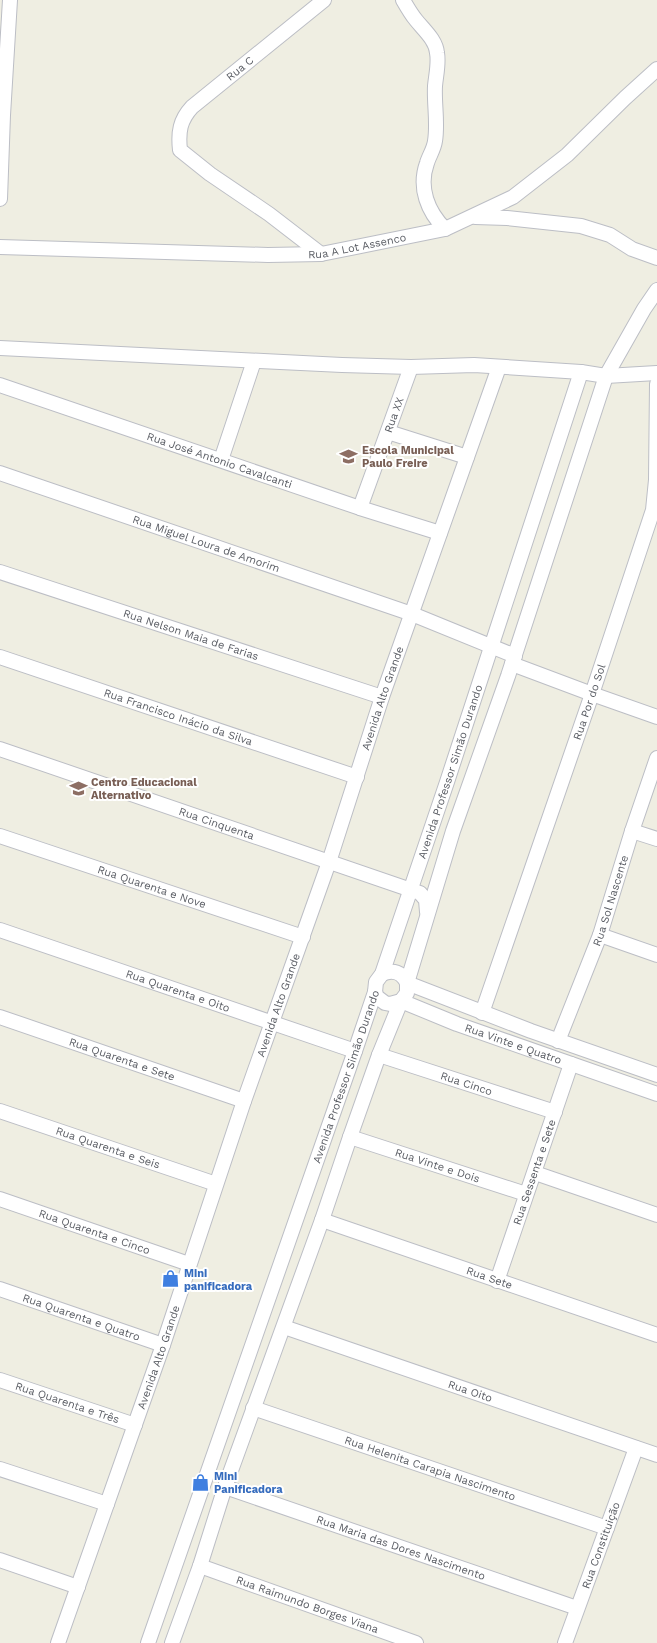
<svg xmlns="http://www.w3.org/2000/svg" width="657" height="1643" font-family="'Work Sans',sans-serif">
<rect width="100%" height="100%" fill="#efeee2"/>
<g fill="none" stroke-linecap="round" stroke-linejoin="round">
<defs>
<g id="minor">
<path d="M 403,0 C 407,7 411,14 416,20 C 424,30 436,40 437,53 C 439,63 436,75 435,86 C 434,104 438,123 435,141 C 434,149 429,156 427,163 C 418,188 428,212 445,229"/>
<polyline points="0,199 3,115 10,0"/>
<polyline points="475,217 507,218 581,226 610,235 632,249 657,258"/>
<path id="s1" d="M 0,247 L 268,255 L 321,254 L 445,229 L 513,197 L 567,155 L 625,98 L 657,69"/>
<path id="s2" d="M 321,254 L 269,214 L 210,174 L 180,150 C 178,132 180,120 192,107 L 324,0"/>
<polyline points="0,348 342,365 411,367 474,365 581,372 606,376 657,373"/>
<path id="s3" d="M 0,385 L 360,508 L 440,533"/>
<polyline points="388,432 467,457"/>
<polyline points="221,460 254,361"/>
<path id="s4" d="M 0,473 L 412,614 L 515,656"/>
<path id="s5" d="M 360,508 L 411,367"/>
<path id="s6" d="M 0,572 L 382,697"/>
<path id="s7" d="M 0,657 L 357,777"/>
<polyline points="512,664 592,694 657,717"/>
<path id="s8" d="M 0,749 L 420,893 L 426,900 L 427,912"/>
<polyline points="632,831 657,839"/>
<path id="s9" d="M 0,836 L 303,937"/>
<path id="s10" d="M 0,930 L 355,1051"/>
<polyline points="600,935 657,955"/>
<path d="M 382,974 C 393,969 402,972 407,983 L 531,1031 L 657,1075"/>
<path id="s11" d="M 375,992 L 377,997 L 385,1003 L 390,1004 L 401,1001 L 457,1024 L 657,1094"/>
<path id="s12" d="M 482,1013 L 592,694 L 653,510 L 656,480 L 657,384"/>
<path id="s13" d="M 0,1017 L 244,1101"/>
<path id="s14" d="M 558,1041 L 600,935 L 632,831 L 657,758"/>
<path id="s15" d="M 379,1055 L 555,1112"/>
<path id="s16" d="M 0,1111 L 216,1184"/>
<path id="s17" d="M 350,1137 L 526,1194"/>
<polyline points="535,1173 657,1215"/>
<path id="s18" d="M 0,1199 L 189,1264"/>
<path id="s19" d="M 322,1220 L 657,1335"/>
<path id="s20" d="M 497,1281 L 571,1064"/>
<path id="s21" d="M 0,1289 L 163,1345"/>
<path id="s22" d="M 284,1327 L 657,1455"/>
<path id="s23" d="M 0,1380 L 135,1425"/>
<path id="s24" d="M 253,1408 L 607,1528"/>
<polyline points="0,1469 107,1504"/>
<path id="s25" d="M 225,1487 L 577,1608"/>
<polyline points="0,1560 78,1587"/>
<path id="s26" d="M 200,1566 L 416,1643"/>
<path id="s27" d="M 58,1643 L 163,1345 L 244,1101 L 329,862 L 382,697 L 499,367"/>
<path id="s28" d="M 148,1643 L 355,1051 L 375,992 L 376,982 L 382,974 L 447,782 L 581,372"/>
<polyline points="172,1643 200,1566 225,1487 322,1220 350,1137 379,1055 401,1001 407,993 407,983 453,831 508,676 606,376 644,309 657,290"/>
<path id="s29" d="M 565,1643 L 636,1448"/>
</g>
</defs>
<use href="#minor" stroke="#bcbec5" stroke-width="16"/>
<use href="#minor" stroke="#fff" stroke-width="14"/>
</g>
<defs>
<symbol id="school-bare" viewBox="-9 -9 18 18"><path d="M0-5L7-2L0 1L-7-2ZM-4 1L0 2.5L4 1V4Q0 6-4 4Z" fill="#8d6e63" stroke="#fff" stroke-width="2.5" paint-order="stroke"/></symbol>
<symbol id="shop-bare" viewBox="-9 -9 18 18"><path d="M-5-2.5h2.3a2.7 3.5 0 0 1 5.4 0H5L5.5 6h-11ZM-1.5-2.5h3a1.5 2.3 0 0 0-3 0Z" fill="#3f7fe0" stroke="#fff" stroke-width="2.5" paint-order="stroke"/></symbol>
</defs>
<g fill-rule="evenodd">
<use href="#school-bare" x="336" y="444" width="25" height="25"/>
<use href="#school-bare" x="66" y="776" width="25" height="25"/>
<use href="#shop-bare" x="158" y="1266" width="25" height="25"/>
<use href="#shop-bare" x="188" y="1470" width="25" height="25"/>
</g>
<g text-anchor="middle" stroke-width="4" stroke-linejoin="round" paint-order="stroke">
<g font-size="11" fill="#5a5d64" stroke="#fff">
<text dy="4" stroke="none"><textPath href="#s2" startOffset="283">Rua C</textPath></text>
<text dy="4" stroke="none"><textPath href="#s1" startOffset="358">Rua A Lot Assenco</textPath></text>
<text dy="4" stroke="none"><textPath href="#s5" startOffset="99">Rua XX</textPath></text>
<text dy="4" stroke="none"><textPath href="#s3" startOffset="232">Rua José Antonio Cavalcanti</textPath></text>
<text dy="4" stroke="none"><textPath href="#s4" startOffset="218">Rua Miguel Loura de Amorim</textPath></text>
<text dy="4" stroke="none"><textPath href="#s6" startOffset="201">Rua Nelson Maia de Farias</textPath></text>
<text dy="4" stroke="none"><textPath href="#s27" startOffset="999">Avenida Alto Grande</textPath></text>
<text dy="4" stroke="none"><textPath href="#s12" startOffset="329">Rua Por do Sol</textPath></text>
<text dy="4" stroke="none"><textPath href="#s7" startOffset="188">Rua Francisco Inácio da Silva</textPath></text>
<text dy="4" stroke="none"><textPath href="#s28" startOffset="923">Avenida Professor Simão Durando</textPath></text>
<text dy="4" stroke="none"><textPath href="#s8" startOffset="229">Rua Cinquenta</textPath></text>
<text dy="4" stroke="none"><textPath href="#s9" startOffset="160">Rua Quarenta e Nove</textPath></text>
<text dy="4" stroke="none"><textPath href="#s14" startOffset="150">Rua Sol Nascente</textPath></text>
<text dy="4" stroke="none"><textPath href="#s10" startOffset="188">Rua Quarenta e Oito</textPath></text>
<text dy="4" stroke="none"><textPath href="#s27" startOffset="675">Avenida Alto Grande</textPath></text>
<text dy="4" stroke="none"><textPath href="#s11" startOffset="152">Rua Vinte e Quatro</textPath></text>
<text dy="4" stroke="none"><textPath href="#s13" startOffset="129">Rua Quarenta e Sete</textPath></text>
<text dy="4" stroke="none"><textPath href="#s28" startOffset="600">Avenida Professor Simão Durando</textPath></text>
<text dy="4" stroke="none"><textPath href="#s15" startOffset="92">Rua Cinco</textPath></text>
<text dy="4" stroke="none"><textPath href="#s16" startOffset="114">Rua Quarenta e Seis</textPath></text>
<text dy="4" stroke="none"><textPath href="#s17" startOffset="92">Rua Vinte e Dois</textPath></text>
<text dy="4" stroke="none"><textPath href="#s20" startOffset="115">Rua Sessenta e Sete</textPath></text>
<text dy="4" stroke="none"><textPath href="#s18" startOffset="100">Rua Quarenta e Cinco</textPath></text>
<text dy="4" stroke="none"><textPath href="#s19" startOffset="177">Rua Sete</textPath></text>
<text dy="4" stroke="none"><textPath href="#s21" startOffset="86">Rua Quarenta e Quatro</textPath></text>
<text dy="4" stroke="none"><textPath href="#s27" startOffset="303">Avenida Alto Grande</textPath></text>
<text dy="4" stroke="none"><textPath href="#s22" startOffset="197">Rua Oito</textPath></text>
<text dy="4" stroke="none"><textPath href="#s23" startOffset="71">Rua Quarenta e Três</textPath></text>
<text dy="4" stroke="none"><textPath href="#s24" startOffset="187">Rua Helenita Carapia Nascimento</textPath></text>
<text dy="4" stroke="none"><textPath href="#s29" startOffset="104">Rua Constituição</textPath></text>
<text dy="4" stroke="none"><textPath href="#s25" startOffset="186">Rua Maria das Dores Nascimento</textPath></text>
<text dy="4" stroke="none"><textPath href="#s26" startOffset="114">Rua Raimundo Borges Viana</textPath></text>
</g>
<g font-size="11" font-weight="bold" fill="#785e54" stroke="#fff" text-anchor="start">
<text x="362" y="454">Escola Municipal<tspan x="362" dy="13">Paulo Freire</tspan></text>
<text x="91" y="786">Centro Educacional<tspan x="91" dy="13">Alternativo</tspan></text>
</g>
<g font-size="11" font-weight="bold" fill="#366cbe" stroke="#fff" text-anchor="start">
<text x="184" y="1277">Mini<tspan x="184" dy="13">panificadora</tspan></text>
<text x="214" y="1480">Mini<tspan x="214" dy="13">Panificadora</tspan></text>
</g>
</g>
</svg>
